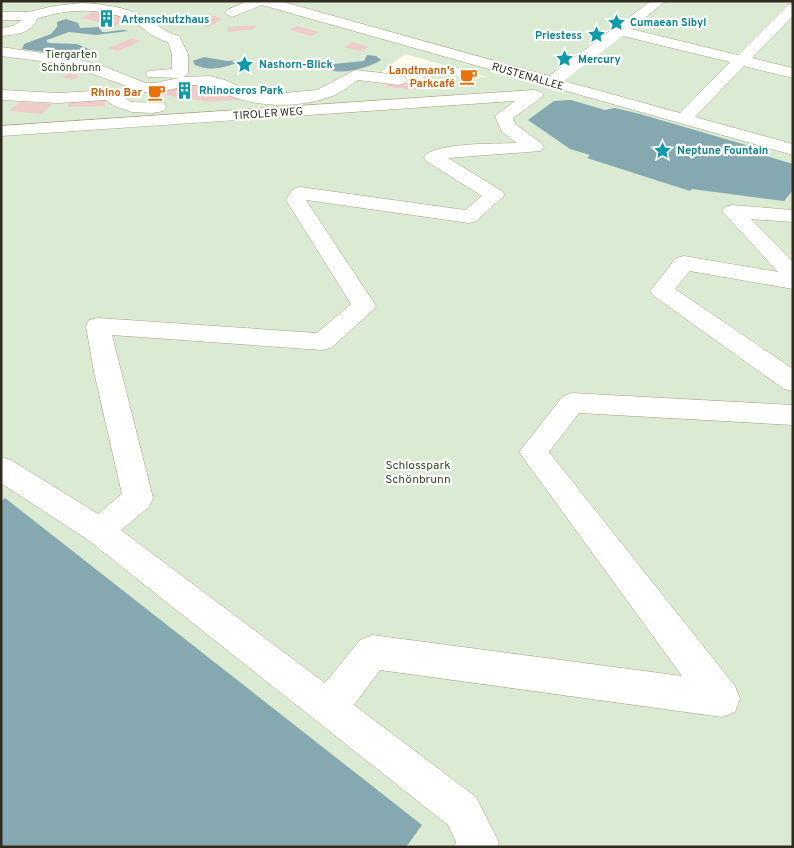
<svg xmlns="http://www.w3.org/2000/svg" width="794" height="848" font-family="Overpass,sans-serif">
<rect width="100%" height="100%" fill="#fffbed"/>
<path fill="#dbead3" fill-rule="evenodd" d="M 1,1 L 793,1 L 793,847 L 1,847 ZM 405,54 L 487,77 L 436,74 L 434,77 L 432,77 L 428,84 L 430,85 L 429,88 L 417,87 L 415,90 L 386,87 L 392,77 L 382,72 Z"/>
<g fill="#85a8b1">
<path d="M 66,19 L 78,23 L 80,28 L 99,27 L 102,32 C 111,33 121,28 128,31 L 96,35 L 69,32 L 47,40 L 47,42 L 50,43 L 77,44 L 93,51 L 93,54 L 83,57 L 22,49 L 24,44 L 51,34 L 57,27 L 57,22 Z"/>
<path d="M 367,55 L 376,56 L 381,60 C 371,67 340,76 329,69 L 329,67 L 333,64 L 364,61 Z"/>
<path d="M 204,57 L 227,61 L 238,60 L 240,62 C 226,67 210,72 195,65 L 193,61 Z"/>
<polygon points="571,100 605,110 615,108 640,114 746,145 752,149 753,152 793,164 793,190 784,201 692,189 690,191 587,158 590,155 570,149 528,120 554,101"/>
<polygon points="5,498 422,825 406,847 1,847 1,502"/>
</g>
<g fill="#efccc9">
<polygon points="96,11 131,19 116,26 81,18"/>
<polygon points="214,16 223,19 208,27 187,21 197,17 206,19"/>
<polygon points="256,25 255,29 227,32 227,27"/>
<polygon points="297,26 319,32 312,36 289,30"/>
<polygon points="132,38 141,41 118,51 109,48"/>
<polygon points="352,43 352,42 368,47 360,51 344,47"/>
<polygon points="417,69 427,70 425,72 436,74 434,77 432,77 428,84 431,85 429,88 417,87 415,90 386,87 389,81 421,84 424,76 414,75"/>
<polygon points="70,73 80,76 72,80 62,77"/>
<polygon points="219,81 246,99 211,102 164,95 148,97 146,92 130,89 141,84"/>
<polygon points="105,99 105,106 67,107 70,101"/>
<polygon points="20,102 52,104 42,114 9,111"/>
</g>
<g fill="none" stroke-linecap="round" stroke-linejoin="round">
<defs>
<g id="minor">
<path d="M 247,1 L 280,1 L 549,76 L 651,1 L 666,1 L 631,29 L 738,55 L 788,5 L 793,4 L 793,16 L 752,58 L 793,68 L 793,78 L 744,66 L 695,117 L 793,144 L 793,155 L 262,5 L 232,17 L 225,13 L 227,10 ZM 623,36 L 730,62 L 680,113 L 564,81 Z"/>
<path d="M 82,3 C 103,4 126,7 144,17 C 158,24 163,32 179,36 L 188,54 L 188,73 L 184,77 L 210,76 L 225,80 L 249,91 L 274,94 L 317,90 L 355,70 L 399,75 L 405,77 L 407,80 L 405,83 L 399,85 L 358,80 C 350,85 343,91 335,95 C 306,107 266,108 236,98 C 225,94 216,86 204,85 C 184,83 164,95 144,92 L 64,64 L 1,56 L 1,47 L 70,57 L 106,67 L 145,83 L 155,83 L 179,78 L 148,77 L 146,74 L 148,71 L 172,69 L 172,54 L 168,42 C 152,38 147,30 135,23 C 106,7 67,8 37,19 C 32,33 15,35 1,36 L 1,28 L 13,26 L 22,20 L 1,20 L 1,12 L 28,12 L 54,6 Z"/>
<polygon points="1,90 59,93 110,90 132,102 164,103 166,107 164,111 152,113 132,112 114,106 106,100 59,103 1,100"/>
<path d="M 534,90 L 541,92 L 543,95 L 541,98 L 513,118 L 516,125 L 541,143 L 544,147 L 541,151 L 448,158 L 502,191 L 505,195 L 476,221 L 469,223 L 306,200 L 376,306 L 372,311 L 331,348 L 322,350 L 112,335 L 153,498 L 149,507 L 121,530 L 325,683 L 360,640 L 372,635 L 682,676 L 519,452 L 563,396 L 572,393 L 793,405 L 793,425 L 579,413 L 549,452 L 735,686 L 740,699 L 735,712 L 722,717 L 380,670 L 354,705 L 476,797 L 499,842 L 497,847 L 454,847 L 456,842 L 448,825 L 88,540 L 1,483 L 1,457 L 11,460 L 98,514 L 122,494 L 94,372 L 86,326 L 89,320 L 98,318 L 317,333 L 351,304 L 286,200 L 293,189 L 300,187 L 465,210 L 482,196 L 426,161 L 424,157 C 434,142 498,144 517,143 L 502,132 L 495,116 L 515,101 L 1,136 L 1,126 Z"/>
<polygon points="732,205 793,210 793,222 751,219 793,262 793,289 690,271 675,289 793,369 793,391 784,389 654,296 650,291 676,258 684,256 778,272 722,211 725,207"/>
</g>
</defs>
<use href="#minor" stroke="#aaa080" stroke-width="1"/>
<use href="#minor" fill="#fff" fill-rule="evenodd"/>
</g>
<defs>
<symbol id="building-bare" viewBox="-9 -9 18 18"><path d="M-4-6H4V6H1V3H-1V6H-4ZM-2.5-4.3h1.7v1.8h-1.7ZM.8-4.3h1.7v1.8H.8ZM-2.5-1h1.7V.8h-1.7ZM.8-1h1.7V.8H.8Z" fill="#0f9aa8" stroke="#fff" stroke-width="2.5" paint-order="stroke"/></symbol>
<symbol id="sight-bare" viewBox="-9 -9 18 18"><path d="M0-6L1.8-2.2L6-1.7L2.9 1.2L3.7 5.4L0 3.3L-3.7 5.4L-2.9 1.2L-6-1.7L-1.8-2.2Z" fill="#0f9aa8" stroke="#fff" stroke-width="2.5" paint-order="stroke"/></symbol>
<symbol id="cafe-bare" viewBox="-9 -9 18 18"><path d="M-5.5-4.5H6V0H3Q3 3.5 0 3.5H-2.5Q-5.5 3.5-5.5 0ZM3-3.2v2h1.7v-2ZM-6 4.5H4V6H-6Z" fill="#e8710a" stroke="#fff" stroke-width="2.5" paint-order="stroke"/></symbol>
</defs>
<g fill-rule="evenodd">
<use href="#building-bare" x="94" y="6" width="25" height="25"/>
<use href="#sight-bare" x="604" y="10" width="25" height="25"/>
<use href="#sight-bare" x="584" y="22" width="25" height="25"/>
<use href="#sight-bare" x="552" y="46" width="25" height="25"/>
<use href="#sight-bare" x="232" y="52" width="25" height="25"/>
<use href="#cafe-bare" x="456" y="64" width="25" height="25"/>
<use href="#building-bare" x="172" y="78" width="25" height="25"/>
<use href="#cafe-bare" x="144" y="80" width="25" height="25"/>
<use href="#sight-bare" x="650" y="138" width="25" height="25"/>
</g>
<g text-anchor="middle" stroke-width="4.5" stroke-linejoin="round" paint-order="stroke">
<g font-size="11" font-weight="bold" fill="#0d838f" stroke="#fff" text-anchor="start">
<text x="121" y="23">Artenschutzhaus</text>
<text x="630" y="26">Cumaean Sibyl</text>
<text x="582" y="39" text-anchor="end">Priestess</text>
<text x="578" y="63">Mercury</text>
<text x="259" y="68">Nashorn-Blick</text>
<text x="199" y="94">Rhinoceros Park</text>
<text x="677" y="154">Neptune Fountain</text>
</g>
<g font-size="11" fill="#344d25" stroke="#fff">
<text x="71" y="58">Tiergarten<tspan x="71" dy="13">Schönbrunn</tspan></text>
</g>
<g font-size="11" font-weight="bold" fill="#c56008" stroke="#fff" text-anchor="end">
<text x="455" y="74">Landtmann's<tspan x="455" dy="13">Parkcafé</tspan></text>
<text x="142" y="96">Rhino Bar</text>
</g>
<g font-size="11" fill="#2f2b1e" stroke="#fff">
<text transform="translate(528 76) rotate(16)" y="4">RUSTENALLEE</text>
<text transform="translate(268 113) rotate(-4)" y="4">TIROLER WEG</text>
</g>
<g font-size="12" fill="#344d25" stroke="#fff">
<text x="418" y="469">Schlosspark<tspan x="418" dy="14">Schönbrunn</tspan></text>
</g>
</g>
<rect width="794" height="848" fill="none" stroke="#2f2b1e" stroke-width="5"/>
</svg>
